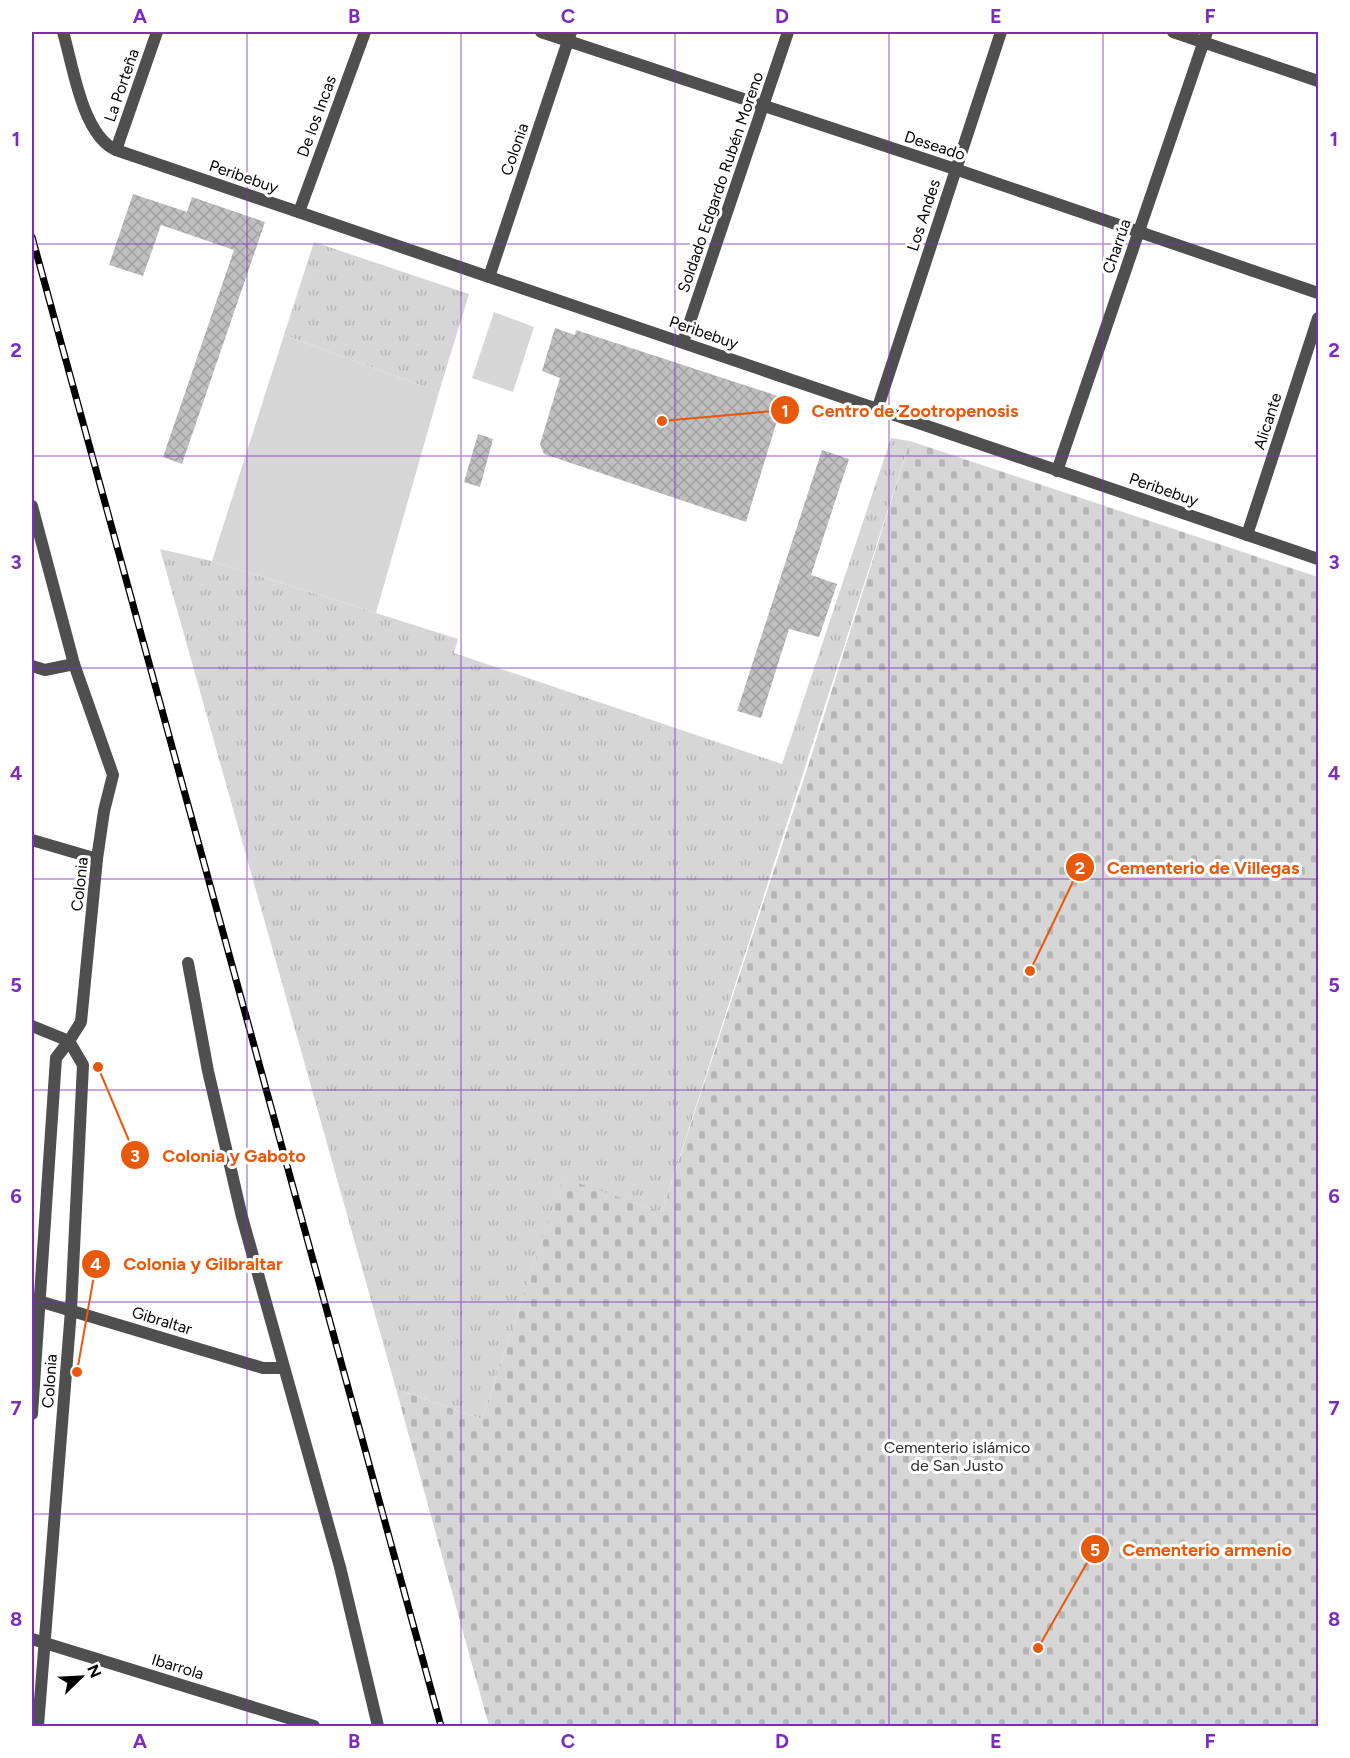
<svg xmlns="http://www.w3.org/2000/svg" width="1350" height="1758" font-family="Figtree,sans-serif">
<defs>
<pattern id="grass-tufts" width="24" height="20" patternUnits="userSpaceOnUse" patternTransform="scale(1.5)"><rect width="24" height="20" fill="#d6d6d6"/><path d="M3 7l-1-3M5 7V3M7 7l1-3M15 17l-1-3M17 17v-4M19 17l1-3" fill="none" stroke="#b6b6b6"/></pattern>
<pattern id="cemetery-stones" width="16" height="16" patternUnits="userSpaceOnUse" patternTransform="scale(1.5)"><rect width="16" height="16" fill="#d6d6d6"/><path d="M2 7V4a2 2 0 0 1 4 0v3zM10 15v-3a2 2 0 0 1 4 0v3z" fill="#b6b6b6"/></pattern>
<pattern id="building-cross-hatch" width="8" height="8" patternUnits="userSpaceOnUse" patternTransform="scale(1.5)"><rect width="8" height="8" fill="#bfbfbf"/><path d="M0 0l8 8M0 8l8-8" fill="none" stroke="#a2a2a2"/></pattern>
</defs>
<rect width="100%" height="100%" fill="#fff"/>
<g fill="url(#grass-tufts)">
<polygon points="314,242 469,294 439,392 284,335"/>
<polygon points="891,438 910,441 662,1212 563,1179 482,1419 396,1389 160,549 212,561 458,639 454,653 782,764"/>
</g>
<polygon fill="url(#cemetery-stones)" points="910,441 1318,577 1318,1726 489,1726 396,1389 482,1419 563,1178 662,1212 809,763"/>
<g fill="#d6d6d6">
<polygon points="494,312 534,327 513,392 472,378"/>
<polygon points="284,335 439,392 376,613 212,561"/>
</g>
<g fill="url(#building-cross-hatch)">
<polygon points="133,194 187,212 192,197 265,222 182,464 163,457 234,250 161,225 143,276 109,265"/>
<polygon points="555,328 575,335 576,330 784,398 746,522 544,454 540,444 560,378 542,371"/>
<polygon points="478,434 493,439 480,487 464,482"/>
<polygon points="822,450 849,459 811,575 837,584 819,637 789,629 761,718 737,711"/>
</g>
<g fill="none" stroke-linecap="round" stroke-linejoin="round">
<g stroke="#4f4f4f" stroke-width="12">
<path d="M 63,32 C 73,65 82,135 116,150 L 1318,559"/>
<polyline points="541,32 955,169 1318,293"/>
<polyline points="1173,32 1318,81"/>
<polyline points="116,150 157,32"/>
<polyline points="299,212 365,32"/>
<polyline points="489,277 571,32"/>
<polyline points="683,342 788,32"/>
<polyline points="877,410 1001,32"/>
<polyline points="1057,471 1207,32"/>
<polyline points="32,506 74,664 113,775 104,811 97,859 81,1022 69,1041 32,1026"/>
<polyline points="1247,535 1318,318"/>
<polyline points="32,666 45,670 74,664"/>
<polyline points="32,840 97,859"/>
<polyline points="188,963 208,1071 242,1217 340,1567 378,1726"/>
<polyline points="32,1299 263,1368 283,1368"/>
<polyline points="32,1639 314,1726"/>
</g>
<polyline stroke="#4f4f4f" stroke-width="12" points="32,1414 56,1058 69,1041 83,1065 71,1310 38,1726"/>
<defs>
<polyline id="rail" points="32,237 441,1726"/>
</defs>
<use href="#rail" stroke="#000" stroke-width="7"/>
<use href="#rail" stroke="#fff" stroke-width="4.5" stroke-dasharray="14" stroke-linecap="butt"/>
</g>
<path fill="none" stroke="#7b2cbf" stroke-width="1.5" stroke-opacity="0.55" d="M 247,32 L 247,1726M 461,32 L 461,1726M 675,32 L 675,1726M 889,32 L 889,1726M 1103,32 L 1103,1726M 32,244 L 1318,244M 32,456 L 1318,456M 32,668 L 1318,668M 32,879 L 1318,879M 32,1090 L 1318,1090M 32,1302 L 1318,1302M 32,1514 L 1318,1514"/>
<g text-anchor="middle" stroke-width="6" stroke-linejoin="round" paint-order="stroke">
<g font-size="16" fill="#000" stroke="#fff">
<text transform="translate(121 85) rotate(-71)" y="6">La Porteña</text>
<text transform="translate(316 116) rotate(-70)" y="6">De los Incas</text>
<text transform="translate(935 145) rotate(18)" y="6">Deseado</text>
<text transform="translate(514 149) rotate(-71)" y="6">Colonia</text>
<text transform="translate(244 176) rotate(19)" y="6">Peribebuy</text>
<text transform="translate(720 182) rotate(-71)" y="6">Soldado Edgardo Rubén Moreno</text>
<text transform="translate(923 215) rotate(-72)" y="6">Los Andes</text>
<text transform="translate(1116 246) rotate(-71)" y="6">Charrúa</text>
<text transform="translate(704 332) rotate(19)" y="6">Peribebuy</text>
<text transform="translate(1267 421) rotate(-72)" y="6">Alicante</text>
<text transform="translate(1164 489) rotate(19)" y="6">Peribebuy</text>
<text transform="translate(79 884) rotate(-84)" y="6">Colonia</text>
<text transform="translate(162 1320) rotate(17)" y="6">Gibraltar</text>
<text transform="translate(49 1381) rotate(-86)" y="6">Colonia</text>
<text transform="translate(178 1666) rotate(17)" y="6">Ibarrola</text>
</g>
<g font-size="16" fill="#2d2d2d" stroke="#fff">
<text x="957" y="1453">Cementerio islámico<tspan x="957" dy="18">de San Justo</tspan></text>
</g>
</g>
<path fill="none" stroke="#e8590c" stroke-width="2" d="M662 421L785 410M1030 971L1080 867M98 1067L135 1155M77 1372L96 1264M1038 1648L1095 1549"/>
<g fill="#e8590c" stroke="#fff" stroke-width="2">
<circle cx="662" cy="421" r="6"/>
<circle cx="1030" cy="971" r="6"/>
<circle cx="98" cy="1067" r="6"/>
<circle cx="77" cy="1372" r="6"/>
<circle cx="1038" cy="1648" r="6"/>
<circle cx="785" cy="410" r="15"/>
<circle cx="1080" cy="867" r="15"/>
<circle cx="135" cy="1155" r="15"/>
<circle cx="96" cy="1264" r="15"/>
<circle cx="1095" cy="1549" r="15"/>
</g>
<g font-size="18" text-anchor="middle" font-weight="bold" fill="#fff">
<text x="785" y="417">1</text>
<text x="1080" y="874">2</text>
<text x="135" y="1162">3</text>
<text x="96" y="1270">4</text>
<text x="1095" y="1556">5</text>
</g>
<g font-size="18" text-anchor="middle" font-weight="bold" fill="#e8590c" stroke="#fff" stroke-width="6" stroke-linejoin="round" paint-order="stroke">
<text x="915" y="417">Centro de Zootropenosis</text>
<text x="1203" y="874">Cementerio de Villegas</text>
<text x="234" y="1162">Colonia y Gaboto</text>
<text x="203" y="1270">Colonia y Gilbraltar</text>
<text x="1207" y="1556">Cementerio armenio</text>
</g>
<rect width="1350" height="1758" fill="none" stroke="#ffffff" stroke-width="66"/>
<g transform="translate(81 1677) rotate(66)" stroke="#ffffff" stroke-width="4.5" paint-order="stroke">
<path d="M0-4.5L10 22L0 15L-10 22Z" fill="#000000"/>
<text y="-9" font-size="16" font-weight="bold" text-anchor="middle" fill="#000000">N</text>
</g>
<rect x="33" y="33" width="1284" height="1692" fill="none" stroke="#7b2cbf" stroke-width="2"/>
<g font-size="20" text-anchor="middle" font-weight="bold" fill="#7b2cbf">
<text x="140" y="23">A</text>
<text x="354" y="23">B</text>
<text x="568" y="23">C</text>
<text x="782" y="23">D</text>
<text x="996" y="23">E</text>
<text x="1210" y="23">F</text>
<text x="16" y="146">1</text>
<text x="1334" y="146">1</text>
<text x="16" y="357">2</text>
<text x="1334" y="357">2</text>
<text x="16" y="569">3</text>
<text x="1334" y="569">3</text>
<text x="16" y="780">4</text>
<text x="1334" y="780">4</text>
<text x="16" y="992">5</text>
<text x="1334" y="992">5</text>
<text x="16" y="1203">6</text>
<text x="1334" y="1203">6</text>
<text x="16" y="1415">7</text>
<text x="1334" y="1415">7</text>
<text x="16" y="1626">8</text>
<text x="1334" y="1626">8</text>
<text x="140" y="1748">A</text>
<text x="354" y="1748">B</text>
<text x="568" y="1748">C</text>
<text x="782" y="1748">D</text>
<text x="996" y="1748">E</text>
<text x="1210" y="1748">F</text>
</g>
</svg>
